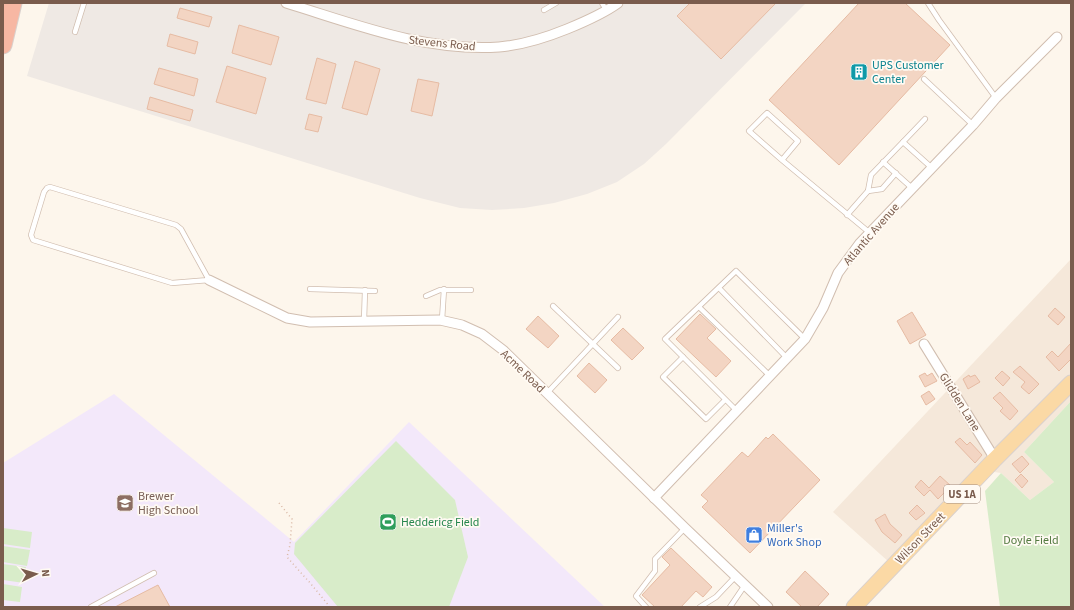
<svg xmlns="http://www.w3.org/2000/svg" width="1074" height="610" font-family="'Source Sans 3',sans-serif">
<rect width="100%" height="100%" fill="#fdf6ec"/>
<polygon fill="#f5e8da" points="1071,259 1071,401 1024,452 1054,482 1030,500 1001,473 994,472 899,571 833,512"/>
<polygon fill="#efe9e4" points="49,3 806,3 666,144 644,164 617,182 587,194 554,203 524,208 492,210 460,208 420,198 27,76"/>
<polygon fill="#f3e8fa" points="114,394 294,542 409,422 605,607 3,607 3,463"/>
<g fill="#d8ecc9">
<polygon points="1071,401 1071,607 1000,607 985,491 1001,473 1030,500 1054,482 1024,452"/>
<polygon points="396,441 455,500 468,557 449,607 338,607 294,554 295,543"/>
<polygon points="3,528 32,532 30,548 3,544"/>
<polygon points="3,546 30,550 27,566 3,562"/>
<polygon points="3,564 26,567 24,583 3,580"/>
<polygon points="3,584 22,587 20,602 3,600"/>
</g>
<g fill="#f3d5c3" stroke="#e6bba3">
<polygon points="690,3 776,3 721,59 677,16"/>
<polygon points="859,3 905,3 950,45 839,165 769,100"/>
<polygon points="180,8 212,17 209,27 177,18"/>
<polygon points="239,25 279,37 271,65 232,53"/>
<polygon points="170,34 198,42 195,54 167,46"/>
<polygon points="317,58 336,64 326,104 306,99"/>
<polygon points="355,61 380,69 367,115 342,108"/>
<polygon points="227,66 266,78 256,114 216,102"/>
<polygon points="159,68 198,79 194,96 154,84"/>
<polygon points="418,79 439,83 432,116 411,111"/>
<polygon points="150,97 193,110 190,121 147,109"/>
<polygon points="309,114 322,117 318,132 305,129"/>
<polygon points="1055,308 1065,317 1058,325 1048,316"/>
<polygon points="912,312 926,335 910,344 897,321"/>
<polygon points="700,314 716,329 707,338 731,361 716,377 676,339"/>
<polygon points="538,316 559,336 548,348 526,329"/>
<polygon points="623,328 644,348 632,360 611,340"/>
<polygon points="1071,343 1071,359 1059,371 1046,357 1052,351 1058,357"/>
<polygon points="589,363 607,380 595,393 577,376"/>
<polygon points="1020,366 1039,384 1029,394 1021,387 1025,382 1013,372"/>
<polygon points="1002,371 1010,378 1003,386 995,378"/>
<polygon points="925,373 927,376 932,373 937,381 925,387 919,376"/>
<polygon points="969,375 970,377 975,375 980,382 968,389 963,379"/>
<polygon points="929,391 935,399 926,405 921,396"/>
<polygon points="1000,392 1018,411 1010,420 1000,411 1003,408 993,398"/>
<polygon points="773,434 820,480 750,553 702,507 708,501 701,495 742,452 748,457 766,437 768,439"/>
<polygon points="960,438 967,445 970,442 982,455 975,463 955,442"/>
<polygon points="1022,456 1029,464 1020,473 1012,464"/>
<polygon points="1021,474 1028,481 1022,488 1015,480"/>
<polygon points="940,476 951,486 938,499 930,490 924,496 915,487 921,480 929,488"/>
<polygon points="917,505 925,513 916,520 909,513"/>
<polygon points="885,514 890,524 902,535 895,543 882,532 875,520"/>
<polygon points="671,548 712,587 703,597 696,591 681,607 655,607 642,595 670,565 662,557"/>
<polygon points="805,571 829,594 817,607 802,607 786,592"/>
<polygon points="158,585 170,607 115,607"/>
</g>
<g fill="none" stroke-linecap="round" stroke-linejoin="round">
<defs>
<g id="lane">
<polyline points="602,3 606,10"/>
<polyline points="928,3 939,20 996,98"/>
<polyline points="544,10 556,3"/>
<polyline points="75,32 84,3"/>
<polyline points="924,79 973,125"/>
<polyline points="925,119 903,142 932,168"/>
<polyline points="782,160 749,131 767,113 798,141 782,160 870,233"/>
<polyline points="883,162 912,188"/>
<polygon points="50,187 176,225 181,229 209,280 172,283 33,240 31,235 44,192 47,188"/>
<polyline points="868,191 882,189 896,173"/>
<polyline points="847,215 868,191 871,175 903,142"/>
<polyline points="719,288 787,358"/>
<polyline points="310,289 375,291"/>
<polyline points="426,296 440,290 471,290"/>
<polyline points="553,306 618,368"/>
<polyline points="699,307 770,376"/>
<polyline points="442,320 444,289"/>
<polyline points="364,321 365,290"/>
<polyline points="683,357 663,377 706,419 725,400"/>
<polyline points="547,393 618,317"/>
<polyline points="737,411 665,339 736,271 805,339"/>
<polyline points="91,607 154,573"/>
<polyline points="646,607 636,596 655,571 655,559 685,528"/>
<polyline points="700,607 716,597 736,576"/>
<polyline points="730,607 745,585"/>
</g>
<g id="street">
<path d="M 286,3 C 355,24 425,52 499,47 C 522,45 545,38 567,29 C 584,22 603,14 618,3"/>
<polyline points="209,280 287,318 310,322 440,320 462,325 482,334 503,350 685,528 768,607"/>
<polyline points="924,344 995,459"/>
<polyline points="654,498 805,339 823,308 838,273 860,243 973,125 996,98 1057,37"/>
</g>
<polyline id="primary" points="854,607 995,459 1071,383"/>
<polyline id="highway" points="3,45 13,3"/>
</defs>
<use href="#lane" stroke="#d1beb0" stroke-width="6"/>
<use href="#street" stroke="#d1beb0" stroke-width="11"/>
<use href="#primary" stroke="#dad1cd" stroke-width="17"/>
<use href="#highway" stroke="#dad1cd" stroke-width="19"/>
<polyline stroke="#d9b8a5" stroke-width="1.5" stroke-dasharray="1 3" stroke-linecap="butt" points="279,503 292,519 290,545 287,557 311,584 330,607"/>
<use href="#lane" stroke="#fff" stroke-width="4.5"/>
<use href="#street" stroke="#fff" stroke-width="9"/>
<use href="#primary" stroke="#fbd9a5" stroke-width="15"/>
<use href="#highway" stroke="#f7b7a3" stroke-width="17"/>
</g>
<defs>
<symbol id="building-square" viewBox="-11 -11 22 22"><rect x="-9" y="-9" width="18" height="18" rx="4" fill="#0f9aa8" stroke="#fffaf3"/><path d="M-4-6H4V6H1V3H-1V6H-4ZM-2.5-4.3h1.7v1.8h-1.7ZM.8-4.3h1.7v1.8H.8ZM-2.5-1h1.7V.8h-1.7ZM.8-1h1.7V.8H.8Z" fill="#fff"/></symbol>
<symbol id="school-square" viewBox="-11 -11 22 22"><rect x="-9" y="-9" width="18" height="18" rx="4" fill="#8d6e63" stroke="#fffaf3"/><path d="M0-5L7-2L0 1L-7-2ZM-4 1L0 2.5L4 1V4Q0 6-4 4Z" fill="#fff"/></symbol>
<symbol id="stadium-square" viewBox="-11 -11 22 22"><rect x="-9" y="-9" width="18" height="18" rx="4" fill="#2e9e5b" stroke="#fffaf3"/><path d="M0-5a6.5 5 0 1 0 0 10a6.5 5 0 1 0 0-10ZM-3.5-1.8h7v3.6h-7Z" fill="#fff"/></symbol>
<symbol id="shop-square" viewBox="-11 -11 22 22"><rect x="-9" y="-9" width="18" height="18" rx="4" fill="#3f7fe0" stroke="#fffaf3"/><path d="M-5-2.5h2.3a2.7 3.5 0 0 1 5.4 0H5L5.5 6h-11ZM-1.5-2.5h3a1.5 2.3 0 0 0-3 0Z" fill="#fff"/></symbol>
</defs>
<g fill-rule="evenodd">
<use href="#building-square" x="849" y="62" width="20" height="20"/>
<use href="#school-square" x="115" y="493" width="20" height="20"/>
<use href="#stadium-square" x="378" y="512" width="20" height="20"/>
<use href="#shop-square" x="744" y="525" width="20" height="20"/>
</g>
<g text-anchor="middle" stroke-width="3.5" stroke-linejoin="round" paint-order="stroke">
<rect fill="#fffaf3" stroke="#a28b7f" stroke-width="1" x="944" y="485" width="36" height="18" rx="3"/>
<g font-size="11" font-weight="bold" fill="#7a5c4d">
<text x="962" y="498">US 1A</text>
</g>
<g font-size="12" fill="#7a5c4d" stroke="#fffaf3">
<text transform="translate(442 43) rotate(6)" y="4">Stevens Road</text>
<text transform="translate(871 234) rotate(-49)" y="4">Atlantic Avenue</text>
<text transform="translate(523 371) rotate(44)" y="4">Acme Road</text>
<text transform="translate(960 402) rotate(58)" y="4">Glidden Lane</text>
<text transform="translate(920 538) rotate(-46)" y="4">Wilson Street</text>
</g>
<g font-size="12" fill="#0d838f" stroke="#fffaf3" text-anchor="start">
<text x="872" y="69">UPS Customer<tspan x="872" dy="14">Center</tspan></text>
</g>
<g font-size="12" fill="#785e54" stroke="#fffaf3" text-anchor="start">
<text x="138" y="500">Brewer<tspan x="138" dy="14">High School</tspan></text>
</g>
<g font-size="12" fill="#27864d" stroke="#fffaf3" text-anchor="start">
<text x="401" y="526">Heddericg Field</text>
</g>
<g font-size="12" fill="#366cbe" stroke="#fffaf3" text-anchor="start">
<text x="767" y="532">Miller's<tspan x="767" dy="14">Work Shop</tspan></text>
</g>
<g font-size="12" fill="#537a41" stroke="#fffaf3">
<text x="1031" y="544">Doyle Field</text>
</g>
</g>
<rect width="1074" height="610" fill="none" stroke="#7a5c4d" stroke-width="8"/>
<g transform="translate(36 574) rotate(85)" stroke="#fffaf3" stroke-width="3" paint-order="stroke">
<path d="M0-3L7 15L0 10L-7 15Z" fill="#7a5c4d"/>
<text y="-6" font-size="11" font-weight="bold" text-anchor="middle" fill="#7a5c4d">N</text>
</g>
</svg>
